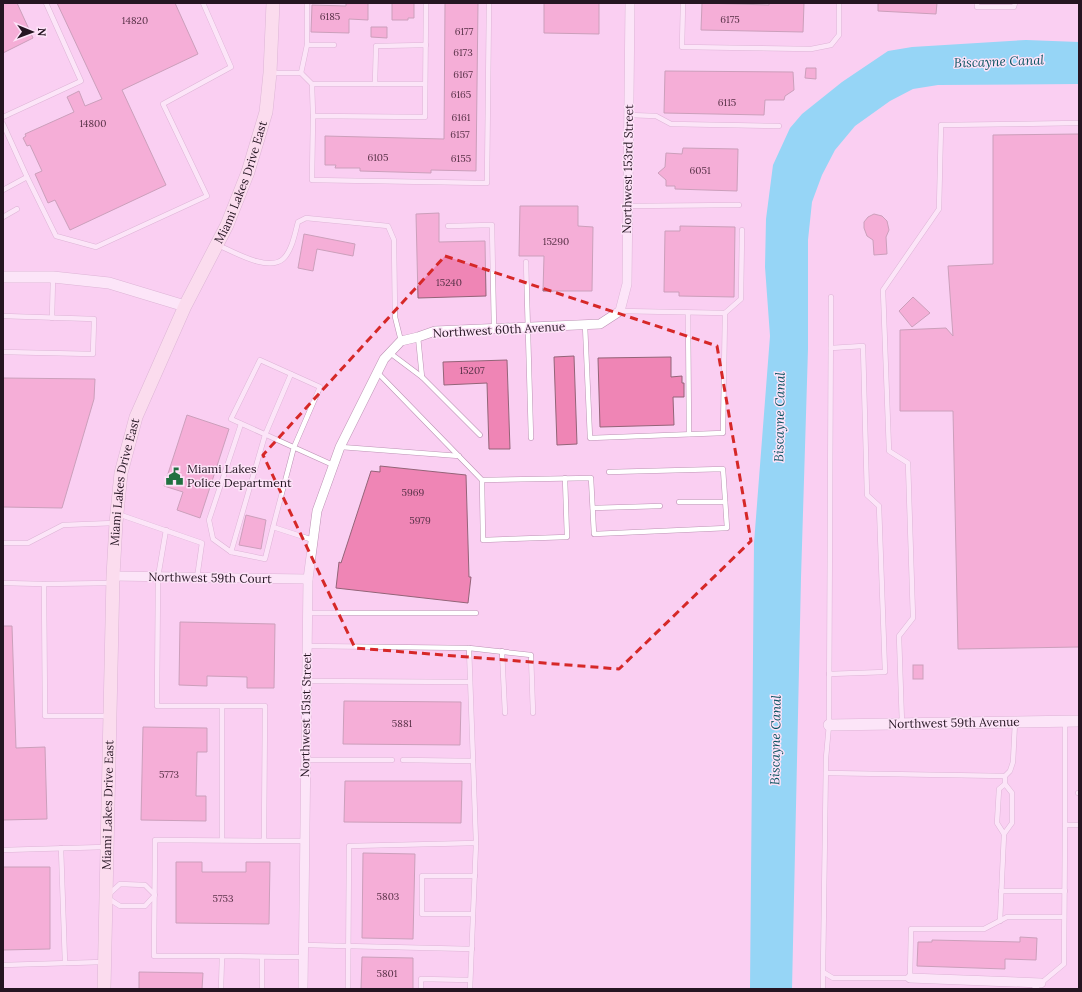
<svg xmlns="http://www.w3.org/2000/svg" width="1082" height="992" font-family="Lora,serif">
<rect width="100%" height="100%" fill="#facff2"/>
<polygon fill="#1edcfa" points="1026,40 1079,42 1079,84 938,85 913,89 890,101 855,126 835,150 822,175 812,202 808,240 808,349 801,578 792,989 750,989 754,543 770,336 765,267 766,219 773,165 790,128 802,114 842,82 888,51 912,47"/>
<g fill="#ef85b5" stroke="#936478">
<polygon points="3,3 17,3 33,38 3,53"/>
<polygon points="57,3 175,3 198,54 122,90 166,185 70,230 55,200 48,203 35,174 42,171 30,145 27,146 23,138 26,136 25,134 74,112 67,97 79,91 85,106 102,99"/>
<polygon points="346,3 368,3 368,20 349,19 349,33 311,32 312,5 346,6"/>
<polygon points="392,3 414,3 414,18 408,18 408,20 392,20"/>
<polygon points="445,3 478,3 476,171 431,170 431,173 360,171 360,168 335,168 336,165 325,165 325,136 444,139"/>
<polygon points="544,3 599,3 599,34 544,33"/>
<polygon points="702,3 769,5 769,3 804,3 803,32 701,30"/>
<polygon points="878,3 937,3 936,14 878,11"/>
<polygon points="371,27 387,27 387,38 371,37"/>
<polygon points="806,68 816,68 816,79 805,78"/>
<polygon points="665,71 793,72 794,90 785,96 784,100 765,100 764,115 664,113"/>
<polygon points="1079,134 1079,647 958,649 953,411 900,411 900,330 946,328 953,336 948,266 993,264 993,135"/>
<polygon points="683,148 738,149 737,191 675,189 675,186 666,186 666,180 658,173 665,167 666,153 682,154"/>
<polygon points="520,206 578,206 578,226 593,227 592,291 543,291 544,256 519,256"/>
<polygon points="439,213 439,242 485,241 486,296 418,298 416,214"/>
<polygon points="874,214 882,216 887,221 889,230 886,237 887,254 874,255 873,240 867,236 864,228 864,222 868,217"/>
<polygon points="680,226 735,227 734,297 679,296 679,292 664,292 665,231 680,231"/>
<polygon points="304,234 355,244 353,256 317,249 313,271 298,268"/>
<polygon points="913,297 930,313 912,327 899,311"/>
<polygon points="574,356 577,444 557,445 554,357"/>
<polygon points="671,357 671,377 682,376 682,383 684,383 684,397 673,397 674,425 600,427 598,358"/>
<polygon points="507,360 510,449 489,449 487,383 444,385 443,362"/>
<polygon points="3,378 95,379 94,399 62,508 3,507"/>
<polygon points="187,415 229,429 200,518 177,510 183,492 164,486"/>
<polygon points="380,466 466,475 469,577 471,577 468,603 336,588 339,562 341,563 371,471 380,472"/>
<polygon points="246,515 266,520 261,549 239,545"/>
<polygon points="180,622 275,624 274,688 247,688 247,677 207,676 207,686 179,685"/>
<polygon points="3,626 12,626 16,748 45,747 47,819 3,820"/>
<rect x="913" y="665" width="10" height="14"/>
<polygon points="344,701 461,702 460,745 343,744"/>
<polygon points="143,727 207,728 207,752 197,752 196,796 206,796 206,821 141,820"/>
<polygon points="345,781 462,781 461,823 344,822"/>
<polygon points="363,853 415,854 413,939 362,938"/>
<polygon points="176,862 202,862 202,872 246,872 246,862 270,862 269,924 176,923"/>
<polygon points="3,867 50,867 50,949 3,950"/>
<polygon points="1020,937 1037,938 1036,960 1005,959 1005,969 917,966 918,942 932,942 932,940 1020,942"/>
<polygon points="362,957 413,958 413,989 361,989"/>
<polygon points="139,972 203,973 202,989 139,989"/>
</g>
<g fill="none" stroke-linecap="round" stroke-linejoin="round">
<defs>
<g id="service">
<polyline points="307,3 307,45"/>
<polyline points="426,3 425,117 313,116 312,180 487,183 489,3"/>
<polyline points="683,3 682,47 811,49 831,45 839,35 839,3"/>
<polyline points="977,3 977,7 1014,7 1015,3"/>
<polyline points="272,73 301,73 312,84 425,84"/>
<polyline points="301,73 307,45 334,45"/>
<polyline points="312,84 313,116"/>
<polyline points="375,84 376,46 426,45"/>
<polyline points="629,115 656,116 671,124 779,126"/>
<polyline points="3,117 81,81 46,3"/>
<polyline points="3,124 27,177"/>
<polyline points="3,190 27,177 56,236 96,247 207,196 163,104 231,67 203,3"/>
<polyline points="628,206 739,205"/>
<polyline points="3,217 17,209"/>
<polyline points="448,226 492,225 494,329"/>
<path d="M 218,245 C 234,252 268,272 283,259 C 292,251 295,233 298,222 L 306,218 L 388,226 L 394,240 L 395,317 L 401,341"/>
<polyline points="526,262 531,438"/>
<polyline points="831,297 829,725 826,758 823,972 833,978 910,978 911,929 984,929 1007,917 1064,917"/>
<polyline points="688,313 689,434"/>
<polyline points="725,313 741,299 742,230"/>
<polyline points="3,316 94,319 93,354 3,352"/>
<polyline points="52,318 53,277"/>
<polyline points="585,325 590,438 723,433 725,313 620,311"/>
<polyline points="418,337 422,377 480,435"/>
<polyline points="390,353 422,377"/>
<polyline points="377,372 482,480 591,478 594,534 727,528 723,469 609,472"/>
<polyline points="241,424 209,520 213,539 231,552 265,435 291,374"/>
<polyline points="341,447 459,456"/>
<polyline points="482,480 483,540 567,537 565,478"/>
<polyline points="679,502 725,502"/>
<polyline points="593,508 660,506"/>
<polyline points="118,514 202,543 197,578"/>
<polyline points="166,530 158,577 157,706 222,706"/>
<polyline points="313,540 273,527 294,447 320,387 260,360 231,419 333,465"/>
<polyline points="3,543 28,543 63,525 114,523"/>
<polyline points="231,552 265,559 273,527"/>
<polyline points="3,583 44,584"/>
<polyline points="307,613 476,613"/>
<polyline points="307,646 469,648 476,843 470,989"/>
<polyline points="469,648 531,655 533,713"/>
<polyline points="502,651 505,713"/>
<polyline points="829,674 885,672 879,506 867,495 863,346 831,348"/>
<polyline points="307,681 470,682"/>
<polyline points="108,716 45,716 44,584 112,583"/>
<polyline points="1065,722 1065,825"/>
<polyline points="902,724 899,636 913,618 908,463 889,451 883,290 939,209 941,125 1079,123"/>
<polyline points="306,760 392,760"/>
<polyline points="403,760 473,761"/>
<polyline points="826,773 1005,776 1010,771 1013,762 1015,722"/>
<polyline points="1005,776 1005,784 1012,793 1012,823 1004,834 997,823 999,789 1005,784"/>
<polyline points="1078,793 1079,793"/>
<polyline points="222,840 222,706 265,706 264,840"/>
<polyline points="61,848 65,963"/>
<polyline points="3,850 105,847"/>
<polygon points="120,884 145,885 155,895 145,906 120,906 106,897"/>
<polyline points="1001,891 1065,891"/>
<polyline points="473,914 422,914 422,876 475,876"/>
<polyline points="1000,921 1004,834"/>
<polyline points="304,945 472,949"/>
<polyline points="222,956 154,956 155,840 305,841"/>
<polyline points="3,965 103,962"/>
<polyline points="823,972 823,989"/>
<polyline points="221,989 222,956 304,957"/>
<polyline points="262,989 262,957"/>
<polyline points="348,989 349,846 476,843"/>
<polyline points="421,989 421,979 470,980"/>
<polyline points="1034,989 1064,964 1065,825 1079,825"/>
</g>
<g id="minor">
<polyline points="113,576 308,579"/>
<polyline points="910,978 1041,983"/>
<polyline points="303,989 308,579 317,511 340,447 384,359 401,341 418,337 435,331 600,324 620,311 627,284 630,3"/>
</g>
<g id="tertiary">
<polyline points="3,277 53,277 109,283 185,306"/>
<polyline points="829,725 1079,721"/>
</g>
<g id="secondary">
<path id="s1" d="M 104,989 L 113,576 L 116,523 L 121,473 L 136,417 L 185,306 L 227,225 L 248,172 L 266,112 L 270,73 L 273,3"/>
</g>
</defs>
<use href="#service" stroke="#bc93b4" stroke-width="5.5"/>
<use href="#minor" stroke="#bc93b4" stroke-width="10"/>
<use href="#tertiary" stroke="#bc93b4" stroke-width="12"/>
<use href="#secondary" stroke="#bc93b4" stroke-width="14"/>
<use href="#service" stroke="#fff" stroke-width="4.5"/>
<use href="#minor" stroke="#fff" stroke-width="9"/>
<use href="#tertiary" stroke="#fff" stroke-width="11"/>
<use href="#secondary" stroke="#fcece9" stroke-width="13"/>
</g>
<path d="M0 0H1082V992H0ZM 445,256 L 717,346 L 751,541 L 619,669 L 355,648 L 263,455 Z" fill="#facff2" fill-opacity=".55" fill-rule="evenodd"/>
<path fill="none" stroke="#d62828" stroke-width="3" stroke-dasharray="8 5" stroke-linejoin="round" d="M 445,256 L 717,346 L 751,541 L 619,669 L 355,648 L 263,455 Z"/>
<defs>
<symbol id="civic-bare" viewBox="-9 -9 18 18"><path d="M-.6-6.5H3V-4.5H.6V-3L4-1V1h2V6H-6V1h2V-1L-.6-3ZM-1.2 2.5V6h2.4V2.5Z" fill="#217040" stroke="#fde3f8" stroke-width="2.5" paint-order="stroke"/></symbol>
</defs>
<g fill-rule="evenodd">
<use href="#civic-bare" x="162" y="464" width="25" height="25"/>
</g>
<g text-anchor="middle" stroke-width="3" stroke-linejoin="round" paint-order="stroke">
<g font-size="10" fill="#583147">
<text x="330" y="20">6185</text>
<text x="730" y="23">6175</text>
<text x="135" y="24">14820</text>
<text x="464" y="35">6177</text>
<text x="463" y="56">6173</text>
<text x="463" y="78">6167</text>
<text x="461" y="98">6165</text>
<text x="727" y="106">6115</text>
<text x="461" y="121">6161</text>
<text x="93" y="127">14800</text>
<text x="460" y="138">6157</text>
<text x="378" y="161">6105</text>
<text x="461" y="162">6155</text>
<text x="700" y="174">6051</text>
<text x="556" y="245">15290</text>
<text x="449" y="286">15240</text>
<text x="472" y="374">15207</text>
<text x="413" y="496">5969</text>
<text x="420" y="524">5979</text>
<text x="402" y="727">5881</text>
<text x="169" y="778">5773</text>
<text x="388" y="900">5803</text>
<text x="223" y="902">5753</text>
<text x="387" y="977">5801</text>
</g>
<g font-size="12" fill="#251522" stroke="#fde3f8">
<text transform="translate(628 169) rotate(-89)" y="4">Northwest 153rd Street</text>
<text dy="4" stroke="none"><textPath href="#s1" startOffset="832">Miami Lakes Drive East</textPath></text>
<text transform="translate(499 330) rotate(-3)" y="4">Northwest 60th Avenue</text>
<text dy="4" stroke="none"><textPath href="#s1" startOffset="508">Miami Lakes Drive East</textPath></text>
<text transform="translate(210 578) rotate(1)" y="4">Northwest 59th Court</text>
<text transform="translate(306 715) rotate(-89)" y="4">Northwest 151st Street</text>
<text transform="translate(954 723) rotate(-1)" y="4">Northwest 59th Avenue</text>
<text dy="4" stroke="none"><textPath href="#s1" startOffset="184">Miami Lakes Drive East</textPath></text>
</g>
<g font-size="12" fill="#251522" stroke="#fde3f8" text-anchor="start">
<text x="187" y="473">Miami Lakes<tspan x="187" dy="14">Police Department</tspan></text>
</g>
<g font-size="13" font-style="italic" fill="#0a5360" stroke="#fde3f8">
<text transform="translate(999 61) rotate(-2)" y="5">Biscayne Canal</text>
<text transform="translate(779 417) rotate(-89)" y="5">Biscayne Canal</text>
<text transform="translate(775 740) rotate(-89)" y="5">Biscayne Canal</text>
</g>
</g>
<rect width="1082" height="992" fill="none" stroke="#251522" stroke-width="8"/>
<g transform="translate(32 32) rotate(91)" stroke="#fde3f8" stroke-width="3" paint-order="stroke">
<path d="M0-3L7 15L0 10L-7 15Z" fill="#251522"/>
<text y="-6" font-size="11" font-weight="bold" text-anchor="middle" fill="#251522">N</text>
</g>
</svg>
